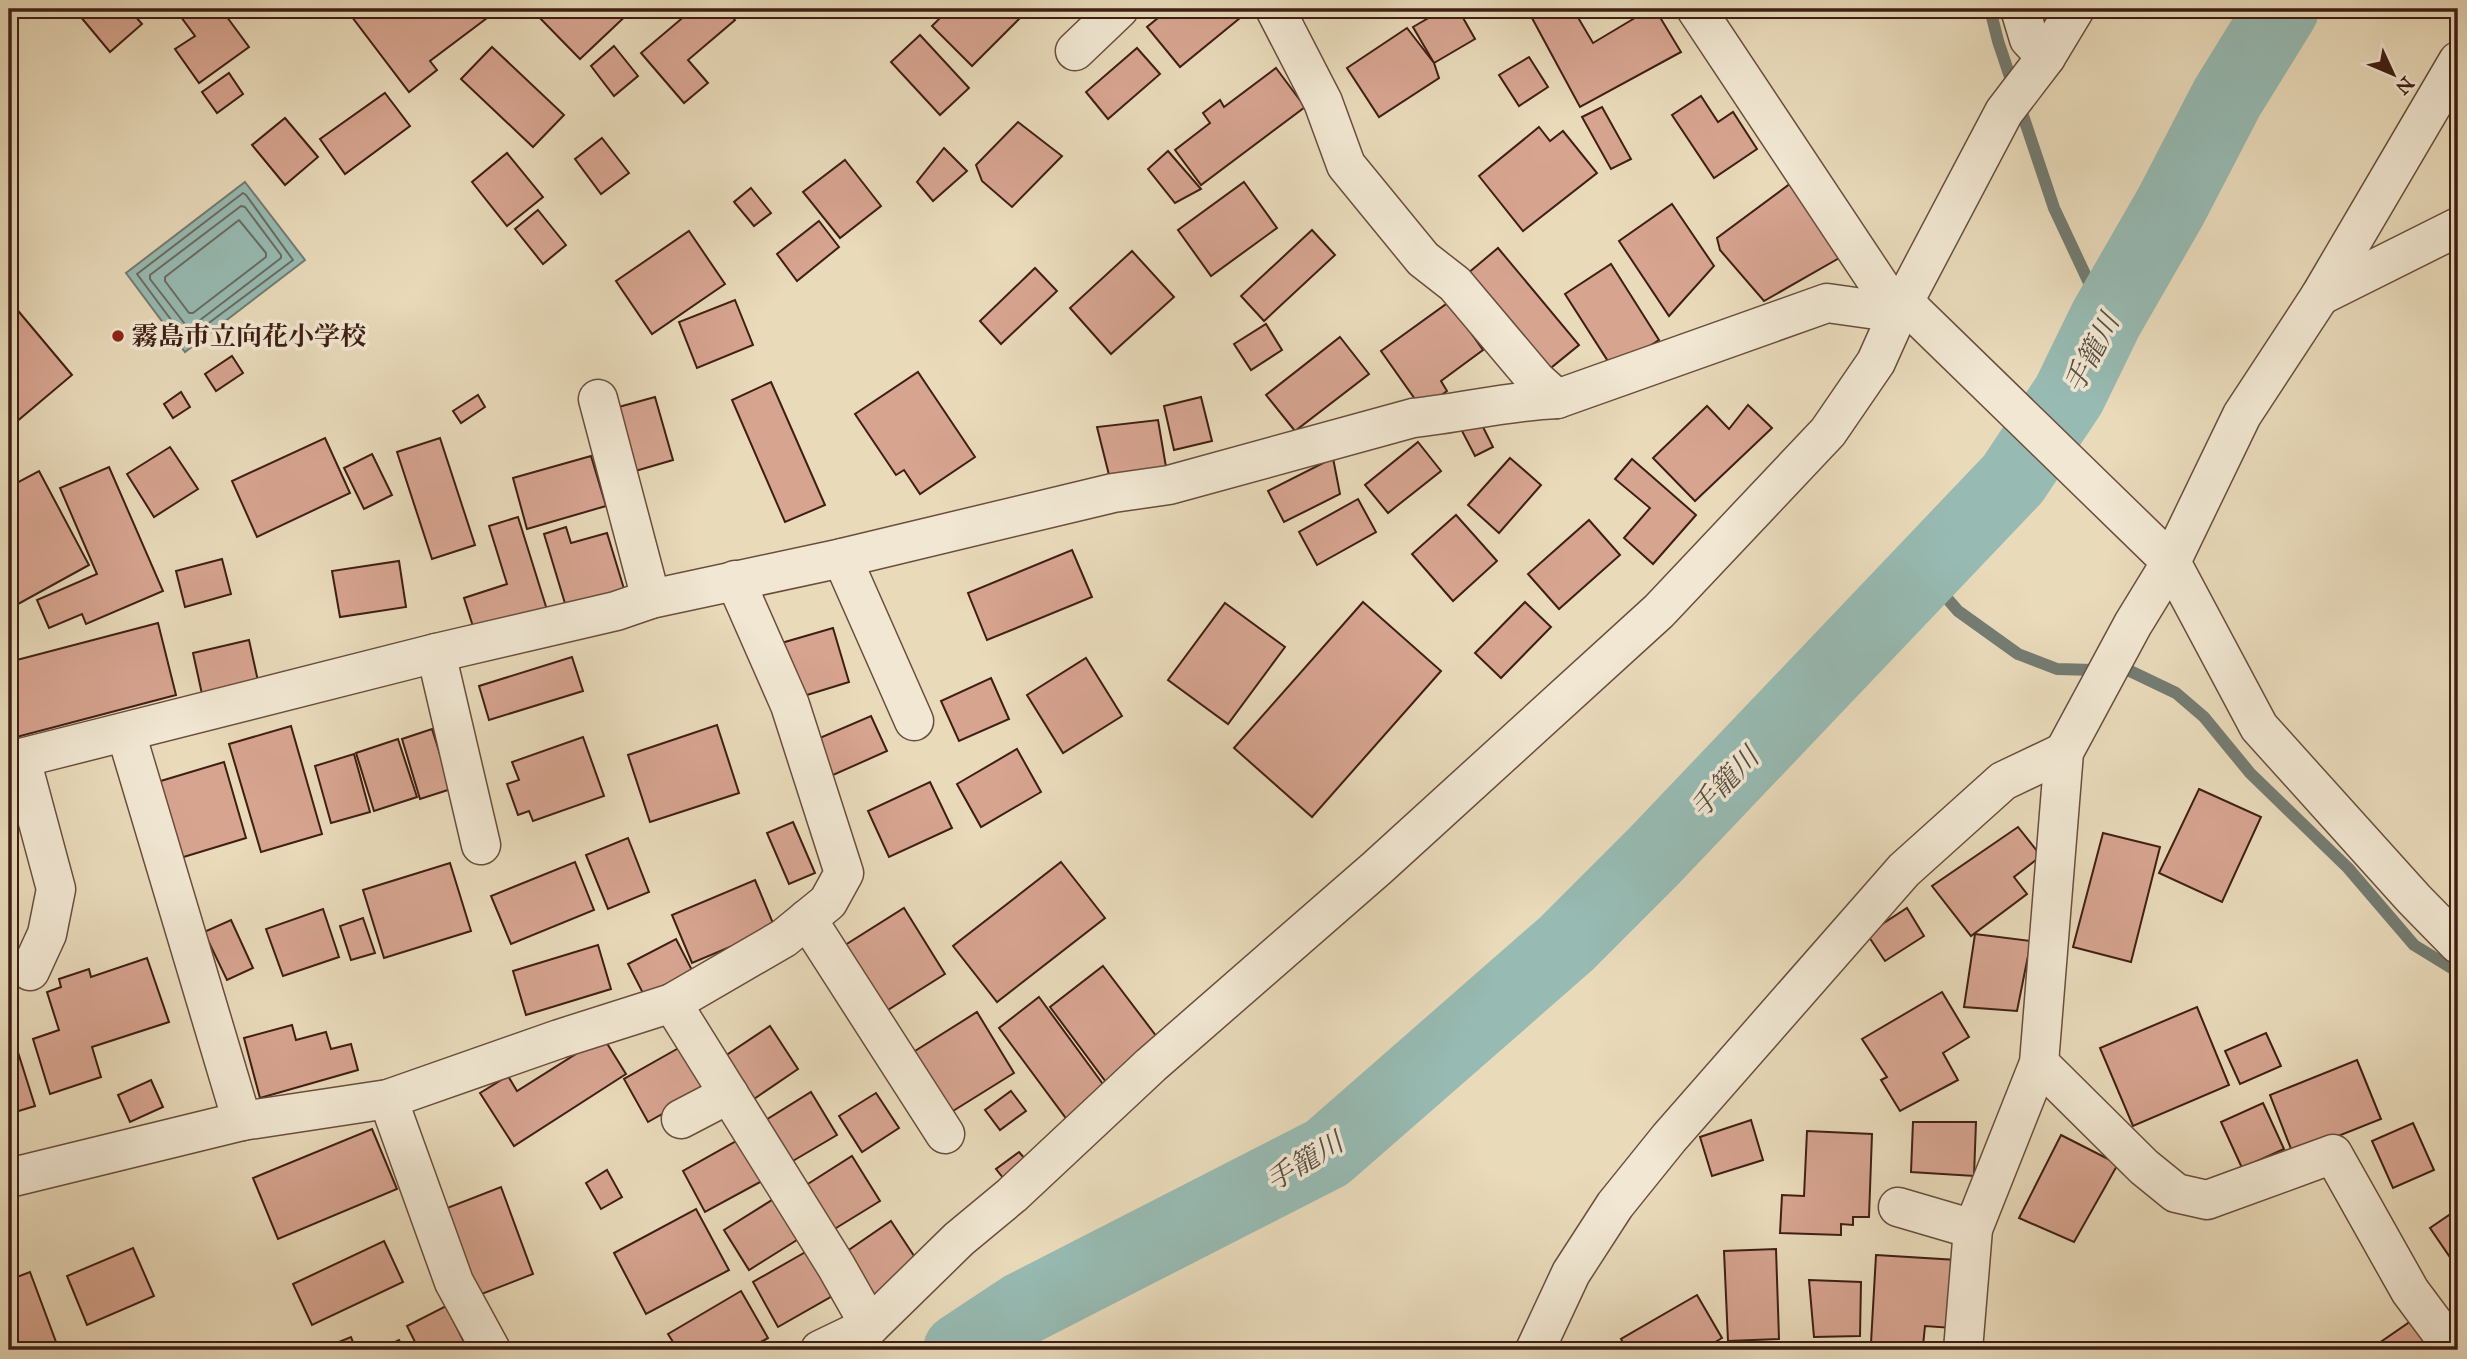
<svg xmlns="http://www.w3.org/2000/svg" width="2467" height="1359" font-family="'IM FELL Great Primer','Noto Serif JP',serif">
<rect width="100%" height="100%" fill="#e9daba"/>
<filter id="stains"><feTurbulence type="fractalNoise" baseFrequency=".00286" numOctaves="4"/><feColorMatrix values="0 0 0 0 .2 0 0 0 0 .09 0 0 0 0 .02 0 0 0 .5 -.17"/></filter>
<radialGradient id="worn" r=".72"><stop offset=".6" stop-color="#630" stop-opacity="0"/><stop offset="1" stop-color="#630" stop-opacity=".3"/></radialGradient>
<polygon fill="#97bab2" stroke="#747c72" stroke-width="2" points="245,182 305,260 185,352 126,273"/>
<g fill="none" stroke-linecap="round" stroke-linejoin="round">
<g stroke="#6b6c62" stroke-width="2">
<polygon points="243,193 246,195 293,260 186,340 137,274"/>
<polygon points="241,206 245,207 281,255 281,258 191,327 188,328 150,279 150,275"/>
<polygon points="239,220 266,253 266,257 193,313 189,313 165,281 165,277"/>
</g>
<g stroke="#747c72" stroke-width="12">
<polyline points="1990,9 1998,41 2054,208 2106,319"/>
<polyline points="1924,572 1958,611 2018,654 2057,669 2130,671 2176,693 2204,717 2250,773 2348,868 2414,945 2458,972"/>
</g>
<polyline stroke="#97bab2" stroke-width="74" points="960,1350 1022,1309 1327,1153 1566,944 1654,856 2013,479 2069,395 2106,319 2171,206 2227,98 2282,9"/>
</g>
<g fill="#d7a490" stroke="#3f1f13" stroke-width="2">
<polygon points="88,9 129,9 142,24 110,52 80,16"/>
<polygon points="193,9 221,9 249,47 199,83 175,49 195,36 181,17"/>
<polygon points="356,9 499,9 430,61 437,70 409,92 349,13"/>
<polygon points="531,9 633,9 580,59"/>
<polygon points="693,9 726,9 735,20 688,60 708,83 684,103 641,53"/>
<polygon points="949,9 1029,9 972,66 932,26"/>
<polygon points="1169,9 1251,9 1180,67 1147,27"/>
<polygon points="1444,9 1458,9 1475,39 1434,63 1413,27"/>
<polygon points="1547,9 1573,9 1593,43 1650,9 1655,9 1681,52 1580,107 1532,18"/>
<polygon points="1407,28 1434,63 1439,78 1379,117 1347,68"/>
<polygon points="920,35 969,88 940,115 891,62"/>
<polygon points="614,46 638,76 614,96 591,66"/>
<polygon points="492,47 564,115 533,147 461,79"/>
<polygon points="1137,48 1160,74 1108,119 1086,92"/>
<polygon points="1529,57 1548,87 1519,106 1499,75"/>
<polygon points="1276,68 1305,107 1201,185 1175,150 1210,123 1203,113 1220,100 1224,107"/>
<polygon points="229,73 243,94 217,113 202,92"/>
<polygon points="385,93 410,126 345,174 320,139"/>
<polygon points="1701,96 1718,122 1733,112 1757,149 1714,178 1672,115"/>
<polygon points="1602,107 1631,159 1611,169 1582,117"/>
<polygon points="285,118 318,157 285,185 252,145"/>
<polygon points="1018,122 1062,156 1012,207 982,181 976,165"/>
<polygon points="1539,127 1550,141 1563,131 1597,173 1523,231 1479,176"/>
<polygon points="602,138 629,173 601,194 575,159"/>
<polygon points="944,148 967,171 933,201 917,182"/>
<polygon points="1168,151 1201,189 1175,203 1148,169"/>
<polygon points="507,153 543,197 507,226 472,182"/>
<polygon points="845,160 881,206 840,238 803,192"/>
<polygon points="1244,182 1277,228 1211,276 1178,230"/>
<polygon points="1791,183 1841,257 1764,301 1720,250 1717,238"/>
<polygon points="751,188 771,213 754,226 734,202"/>
<polygon points="1672,204 1714,266 1669,316 1619,241"/>
<polygon points="538,210 566,245 543,264 515,229"/>
<polygon points="819,221 839,247 797,281 777,254"/>
<polygon points="1312,230 1335,255 1264,321 1241,296"/>
<polygon points="689,231 725,284 652,334 616,281"/>
<polygon points="1498,248 1579,345 1536,380 1455,284"/>
<polygon points="1132,251 1174,297 1111,354 1070,308"/>
<polygon points="1611,264 1659,340 1613,369 1565,294"/>
<polygon points="1035,268 1057,291 1001,344 980,321"/>
<polygon points="9,300 72,375 9,428"/>
<polygon points="735,300 753,345 697,368 679,322"/>
<polygon points="1449,302 1483,350 1441,381 1447,391 1422,409 1381,351"/>
<polygon points="1266,324 1282,350 1251,370 1234,344"/>
<polygon points="1340,337 1369,374 1295,431 1266,395"/>
<polygon points="232,356 243,373 216,391 205,374"/>
<polygon points="918,372 975,457 920,494 904,470 896,475 855,414"/>
<polygon points="771,382 825,505 785,522 732,400"/>
<polygon points="181,392 190,407 173,418 164,404"/>
<polygon points="478,395 485,407 461,423 453,411"/>
<polygon points="655,397 673,460 632,472 615,408"/>
<polygon points="1201,397 1212,441 1174,450 1164,406"/>
<polygon points="1748,405 1772,428 1695,501 1653,458 1707,406 1729,429"/>
<polygon points="1158,420 1166,467 1109,475 1097,427"/>
<polygon points="1480,421 1493,447 1475,456 1462,431"/>
<polygon points="325,438 350,493 257,537 232,481"/>
<polygon points="440,438 475,545 432,559 397,452"/>
<polygon points="1418,442 1441,471 1388,513 1365,485"/>
<polygon points="170,447 198,489 154,517 127,474"/>
<polygon points="372,454 392,495 364,509 344,468"/>
<polygon points="591,456 606,506 527,529 513,478"/>
<polygon points="1333,458 1340,494 1284,522 1268,491"/>
<polygon points="1510,458 1541,485 1499,533 1468,505"/>
<polygon points="1632,459 1696,515 1653,564 1624,538 1650,508 1615,479"/>
<polygon points="109,467 163,591 86,624 82,614 49,628 37,600 97,574 60,488"/>
<polygon points="39,471 89,565 9,609 9,487"/>
<polygon points="1358,499 1376,532 1317,565 1299,532"/>
<polygon points="1456,515 1497,561 1453,601 1412,554"/>
<polygon points="518,517 548,613 476,636 464,598 507,584 489,526"/>
<polygon points="1589,520 1620,555 1559,609 1528,574"/>
<polygon points="566,527 571,543 607,533 628,602 570,620 544,534"/>
<polygon points="1072,550 1092,597 987,640 968,593"/>
<polygon points="222,559 231,594 185,607 176,571"/>
<polygon points="399,561 406,607 340,617 332,571"/>
<polygon points="1363,602 1441,671 1312,817 1234,748"/>
<polygon points="1525,602 1551,627 1501,678 1475,653"/>
<polygon points="1225,603 1285,647 1228,724 1168,680"/>
<polygon points="158,623 176,695 9,739 9,662"/>
<polygon points="833,628 849,682 794,699 778,644"/>
<polygon points="249,640 258,681 202,694 193,653"/>
<polygon points="572,657 583,691 489,720 479,686"/>
<polygon points="1086,658 1122,716 1063,753 1027,695"/>
<polygon points="991,678 1009,719 959,741 941,701"/>
<polygon points="871,716 887,751 824,779 808,743"/>
<polygon points="717,725 739,793 650,822 628,755"/>
<polygon points="291,726 322,834 261,852 229,744"/>
<polygon points="432,729 451,789 420,799 402,739"/>
<polygon points="583,737 604,796 533,821 529,811 518,815 507,784 519,780 512,762"/>
<polygon points="398,739 417,797 374,811 356,753"/>
<polygon points="1017,749 1041,792 981,827 957,784"/>
<polygon points="354,754 370,812 331,823 315,766"/>
<polygon points="224,762 246,838 177,859 154,783"/>
<polygon points="930,782 952,828 889,857 868,811"/>
<polygon points="2199,789 2261,817 2222,902 2159,873"/>
<polygon points="793,822 815,873 789,884 767,833"/>
<polygon points="2018,827 2041,856 2014,877 2027,894 1971,936 1932,886"/>
<polygon points="2103,833 2160,847 2131,962 2073,947"/>
<polygon points="628,838 649,892 608,909 586,855"/>
<polygon points="575,862 594,910 511,944 491,896"/>
<polygon points="1061,862 1105,918 997,1002 953,946"/>
<polygon points="450,863 471,931 384,958 363,890"/>
<polygon points="755,880 775,928 692,963 672,915"/>
<polygon points="904,908 945,974 883,1013 842,947"/>
<polygon points="1907,908 1924,936 1885,961 1867,934"/>
<polygon points="323,909 339,957 283,976 266,929"/>
<polygon points="363,918 375,953 351,960 340,926"/>
<polygon points="231,920 253,968 227,980 204,932"/>
<polygon points="1975,934 2031,941 2017,1011 1964,1007"/>
<polygon points="676,939 696,978 648,1003 628,964"/>
<polygon points="598,945 611,989 526,1015 513,971"/>
<polygon points="147,958 169,1022 92,1047 101,1077 50,1094 33,1039 59,1030 47,992 61,987 59,979 89,969 91,977"/>
<polygon points="1103,966 1160,1041 1106,1082 1050,1007"/>
<polygon points="1942,992 1969,1037 1943,1053 1958,1080 1900,1111 1881,1080 1887,1077 1862,1039"/>
<polygon points="1039,997 1108,1091 1068,1121 999,1028"/>
<polygon points="2197,1007 2229,1085 2133,1126 2100,1048"/>
<polygon points="977,1012 1014,1073 945,1116 907,1056"/>
<polygon points="292,1025 296,1040 326,1032 331,1049 351,1044 358,1070 260,1098 244,1038"/>
<polygon points="770,1026 798,1069 751,1101 722,1058"/>
<polygon points="2266,1033 2281,1066 2240,1084 2225,1051"/>
<polygon points="603,1037 626,1074 514,1146 480,1093 508,1076 517,1091"/>
<polygon points="684,1045 708,1088 648,1122 624,1079"/>
<polygon points="16,1046 35,1106 9,1114 9,1048"/>
<polygon points="2357,1060 2381,1119 2293,1154 2270,1095"/>
<polygon points="151,1080 163,1107 130,1122 118,1095"/>
<polygon points="1011,1091 1026,1111 1000,1130 985,1110"/>
<polygon points="811,1092 837,1135 786,1165 761,1123"/>
<polygon points="876,1093 899,1128 862,1152 839,1116"/>
<polygon points="2263,1103 2284,1149 2242,1168 2221,1122"/>
<polygon points="1751,1120 1763,1160 1712,1176 1700,1137"/>
<polygon points="1913,1122 1976,1122 1974,1176 1911,1172"/>
<polygon points="2413,1123 2434,1170 2393,1188 2372,1141"/>
<polygon points="372,1129 397,1189 278,1239 253,1178"/>
<polygon points="1807,1131 1872,1134 1869,1217 1853,1217 1853,1225 1841,1224 1841,1235 1780,1233 1782,1195 1804,1196"/>
<polygon points="2061,1135 2118,1164 2074,1242 2019,1218"/>
<polygon points="740,1139 762,1181 705,1212 683,1171"/>
<polygon points="1019,1152 1027,1161 1004,1179 996,1169"/>
<polygon points="852,1156 880,1201 828,1233 800,1189"/>
<polygon points="607,1170 622,1197 601,1209 586,1183"/>
<polygon points="501,1187 533,1274 474,1297 442,1210"/>
<polygon points="780,1195 805,1235 749,1270 724,1230"/>
<polygon points="696,1209 729,1270 646,1314 614,1253"/>
<polygon points="2458,1209 2458,1269 2430,1228"/>
<polygon points="891,1221 920,1265 868,1299 840,1256"/>
<polygon points="384,1241 403,1282 312,1325 293,1284"/>
<polygon points="133,1248 154,1296 87,1325 67,1276"/>
<polygon points="1776,1249 1779,1339 1728,1341 1724,1251"/>
<polygon points="809,1250 834,1295 778,1327 753,1282"/>
<polygon points="1876,1255 1957,1260 1953,1328 1925,1326 1923,1346 1871,1343"/>
<polygon points="30,1272 56,1342 35,1350 9,1350 9,1280"/>
<polygon points="1809,1280 1861,1282 1860,1336 1814,1337"/>
<polygon points="741,1291 768,1338 746,1350 678,1350 668,1334"/>
<polygon points="1697,1295 1722,1338 1702,1350 1627,1350 1621,1339"/>
<polygon points="446,1306 468,1350 419,1350 407,1326"/>
<polygon points="2414,1319 2434,1350 2369,1350"/>
<polygon points="351,1337 356,1350 319,1350"/>
<polygon points="399,1340 404,1350 378,1350"/>
</g>
<g fill="none" stroke-linecap="round" stroke-linejoin="round">
<defs>
<g id="minor">
<polyline points="1275,9 1323,102 1346,165 1423,259 1455,284 1536,380 1557,399"/>
<polyline points="1696,9 1898,313"/>
<polyline points="2020,9 2029,39 2046,57"/>
<polyline points="1075,51 1119,9"/>
<polyline points="2458,61 2320,296 2242,415 2171,562 2259,727 2414,899 2458,944"/>
<polyline points="2320,296 2458,227"/>
<polyline points="598,399 651,599"/>
<polyline points="842,558 914,721"/>
<polyline points="436,653 481,845"/>
<polyline points="126,733 242,1121"/>
<polyline points="21,759 56,889 47,934 30,971"/>
<path d="M 9,761 L 436,653 L 616,611 L 651,599 L 842,558 L 1113,493 L 1169,485 L 1413,418 C 1462,413 1508,401 1557,399 L 1827,303 L 1898,313 L 1913,311"/>
<polyline points="807,919 945,1134"/>
<polyline points="672,1003 836,1266 870,1326"/>
<polyline points="2039,1063 2144,1167 2176,1193 2207,1200 2333,1154 2410,1291 2454,1350"/>
<polyline points="388,1099 454,1282 491,1350"/>
<polyline points="681,1119 729,1094"/>
<polyline points="9,1178 242,1121 388,1099 559,1039 672,1003 784,938 828,902 844,873 790,705 735,580"/>
<polyline points="1898,1207 1973,1229"/>
<polyline points="820,1350 870,1326 959,1239 1012,1195 1151,1065 1377,868 1659,611 1828,432 1876,362 1898,313 2004,112 2046,57 2075,9"/>
<polyline points="1535,1350 1571,1273 1615,1205 1669,1138 1904,870 2003,781 2064,752"/>
</g>
<polyline id="tertiary" points="1913,311 2171,562 2133,624 2064,752 2039,1063 1973,1229 1963,1350"/>
</defs>
<use href="#minor" stroke="#6a4e3d" stroke-width="41"/>
<use href="#tertiary" stroke="#6a4e3d" stroke-width="41"/>
<use href="#minor" stroke="#f1e7d2" stroke-width="38"/>
<use href="#tertiary" stroke="#f1e7d2" stroke-width="38"/>
</g>
<circle fill="#8f2418" stroke="#f1e7d2" stroke-width="2.5" cx="118" cy="336" r="7"/>
<g text-anchor="middle" stroke-width="7" stroke-linejoin="round" paint-order="stroke">
<g font-size="26" font-weight="bold" fill="#3f1f13" stroke="#f1e7d2" text-anchor="start">
<text x="132" y="345">霧島市立向花小学校</text>
</g>
<g font-size="28" font-style="italic" fill="#594e43" stroke="#f1e7d2">
<text transform="translate(2091 353) rotate(-62)" y="10">手籠川</text>
<text transform="translate(1724 782) rotate(-46)" y="10">手籠川</text>
<text transform="translate(1304 1161) rotate(-31)" y="10">手籠川</text>
</g>
</g>
<rect width="2467" height="1359" fill="none" stroke="#e9daba" stroke-width="35"/>
<rect x="10" y="10" width="2446" height="1338" fill="none" stroke="#3f1f13" stroke-width="3.5"/>
<rect x="18" y="18" width="2432" height="1324" fill="none" stroke="#3f1f13" stroke-width="2"/>
<g transform="translate(2393 74) rotate(134)" stroke="#f1e7d2" stroke-width="5" paint-order="stroke">
<path d="M0-5L12 26L0 18L-12 26Z" fill="#3f1f13"/>
<text y="-10" font-size="19" font-weight="bold" text-anchor="middle" fill="#3f1f13">N</text>
</g>
<rect width="100%" height="100%" filter="url(#stains)"/>
<rect width="100%" height="100%" fill="url(#worn)"/>
</svg>
